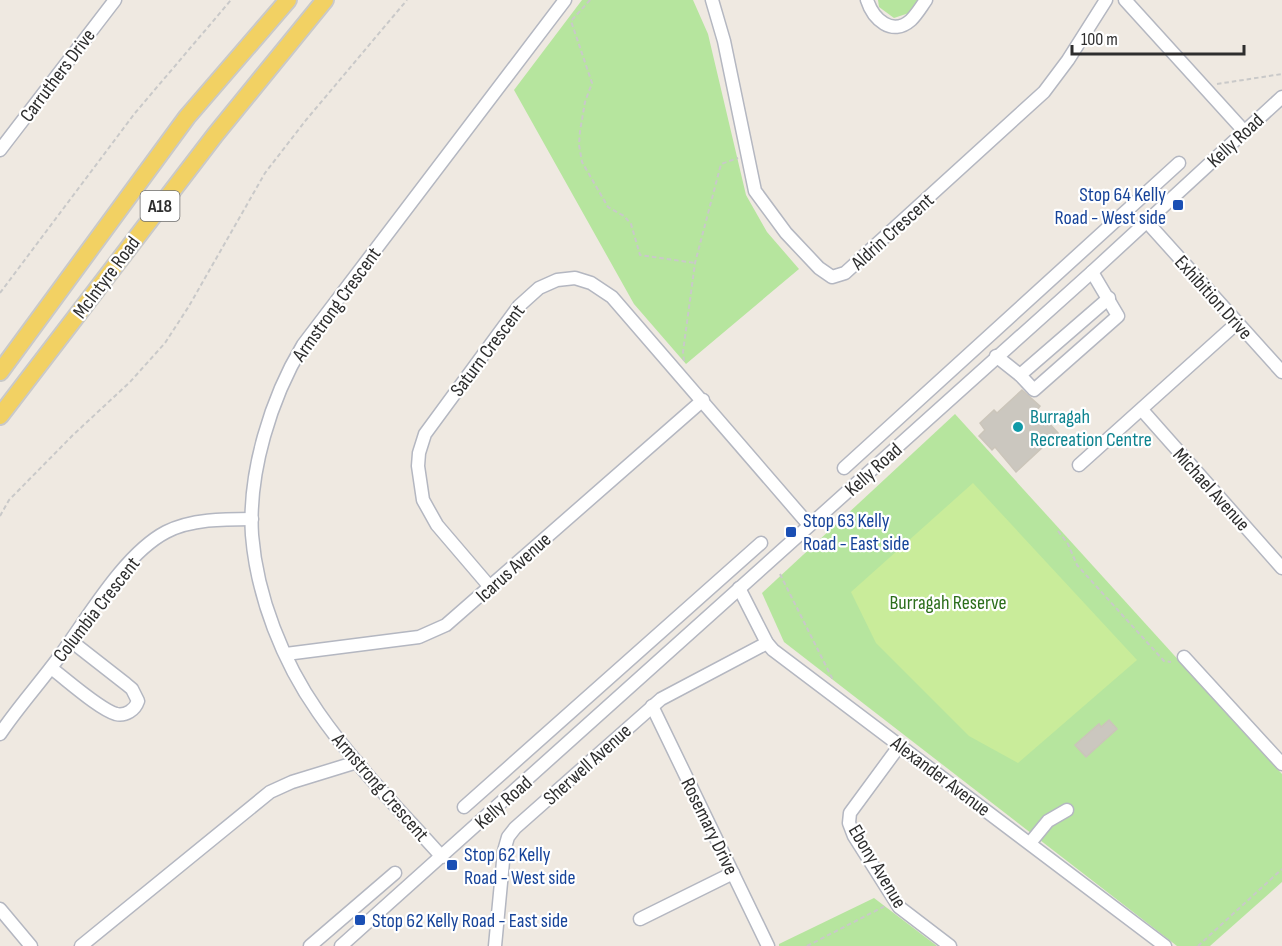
<svg xmlns="http://www.w3.org/2000/svg" width="1282" height="946" font-family="'Sofia Sans Condensed',sans-serif">
<rect width="100%" height="100%" fill="#efe9e1"/>
<g fill="#b6e59e">
<polygon points="582,0 693,0 708,34 746,195 767,232 799,269 686,364 634,304 514,90"/>
<polygon points="878,0 918,0 909,13 894,18 879,7"/>
<polygon points="955,414 1282,774 1282,882 1210,946 1177,946 784,642 762,593"/>
<polygon points="874,898 937,946 779,946 779,944"/>
</g>
<polygon fill="#c9ec9a" points="973,483 1137,660 1018,763 969,736 876,643 851,592"/>
<g fill="#cbc7bf" stroke="#cbc5ba" stroke-width="1.5">
<polygon points="1022,390 1040,406 1037,410 1058,433 1016,472 995,447 992,450 979,436 985,430 980,423 994,410 997,413"/>
<polygon points="1109,720 1117,729 1086,757 1075,745 1099,724 1101,727"/>
</g>
<g fill="none" stroke-linecap="round" stroke-linejoin="round">
<defs>
<g id="minor">
<polyline points="712,0 724,41 755,191 786,233 819,268 832,277 845,273 1044,92 1068,60 1106,0"/>
<path d="M 867,0 C 873,19 892,37 911,20 C 917,14 921,7 926,0"/>
<polyline points="1125,0 1244,131"/>
<polyline points="0,150 115,0"/>
<polyline points="1147,222 1282,372"/>
<polyline points="996,356 1020,375 1034,390 1118,316 1092,272"/>
<polyline points="1020,375 1109,298"/>
<polyline points="1142,410 1282,568"/>
<polyline points="1079,465 1237,323"/>
<polyline points="844,468 1179,163"/>
<polyline points="490,587 437,525 423,500 418,466 419,453 425,434 519,306 539,288 557,280 575,278 591,283 612,297 809,525"/>
<polyline points="739,588 767,643 773,650 1165,946"/>
<polyline points="286,654 419,637 446,625 703,400"/>
<polyline points="1184,657 1282,764"/>
<path d="M 51,668 C 66,679 99,709 116,714 C 126,716 135,710 138,701 L 132,689 L 126,684 L 71,641"/>
<polyline points="652,706 768,946"/>
<path d="M 0,734 C 18,707 40,683 59,657 C 87,619 124,554 166,532 C 191,519 224,519 252,519"/>
<polyline points="900,745 850,813 849,823 854,836 899,907 950,946"/>
<polyline points="464,807 761,543"/>
<polyline points="1030,843 1048,821 1067,810"/>
<path d="M 442,857 C 400,810 354,764 318,712 C 283,662 257,597 252,535 C 248,472 271,398 303,345 L 565,0"/>
<polyline points="0,909 31,946"/>
<polyline points="640,919 733,873"/>
<polyline points="81,946 270,792 292,782 357,762"/>
<polyline points="310,946 395,873"/>
<polyline points="341,946 1092,272 1282,97"/>
<polyline points="495,946 504,851 508,837 515,828 661,699 767,643"/>
</g>
<g id="major">
<polyline points="0,372 187,117 288,0"/>
<polyline points="0,416 215,135 325,0"/>
</g>
</defs>
<use href="#minor" stroke="#b4b7c1" stroke-width="15"/>
<use href="#major" stroke="#c9c9c9" stroke-width="20"/>
<g stroke="#c9c9c9" stroke-width="2" stroke-dasharray="4.5 3" stroke-linecap="butt">
<polyline points="590,0 571,21 592,83 585,102 580,131 579,145 582,162 608,207 624,216 631,224 640,255 695,263"/>
<polyline points="1217,84 1282,74"/>
<polyline points="0,293 135,113 231,0"/>
<polyline points="684,361 683,352 695,263 721,164 738,158"/>
<polyline points="0,516 9,500 73,435 130,382 165,343 189,306 265,173 306,120 407,0"/>
<polyline points="1058,531 1068,544 1077,565 1164,661 1171,662"/>
<polyline points="780,574 833,680"/>
<polyline points="807,946 885,906"/>
<polyline points="1198,946 1282,869"/>
</g>
<use href="#minor" stroke="#fff" stroke-width="12"/>
<use href="#major" stroke="#f2d163" stroke-width="16"/>
</g>
<g fill="#1a4fb4" stroke="#fff" stroke-width="2">
<rect x="1172" y="199" width="12" height="12" rx="3"/>
<rect x="785" y="526" width="12" height="12" rx="3"/>
<rect x="446" y="859" width="12" height="12" rx="3"/>
<rect x="354" y="914" width="12" height="12" rx="3"/>
</g>
<circle fill="#0f9aa8" stroke="#fff" stroke-width="2" cx="1018" cy="427" r="6"/>
<g text-anchor="middle" stroke-width="4.5" stroke-linejoin="round" paint-order="stroke">
<rect fill="#fff" stroke="#6d6d6d" stroke-width="1.5" x="140.5" y="191" width="39" height="30" rx="4.5"/>
<g font-size="18" font-weight="bold" fill="#2e2e2e">
<text x="160" y="212">A18</text>
</g>
<g font-size="20" fill="#2e2e2e" stroke="#fff">
<text transform="translate(57 75) rotate(-53)" y="7">Carruthers Drive</text>
<text transform="translate(1235 140) rotate(-43)" y="7">Kelly Road</text>
<text transform="translate(892 231) rotate(-42)" y="7">Aldrin Crescent</text>
<text transform="translate(106 277) rotate(-53)" y="7">McIntyre Road</text>
<text transform="translate(1214 297) rotate(48)" y="7">Exhibition Drive</text>
<text transform="translate(336 304) rotate(-54)" y="7">Armstrong Crescent</text>
<text transform="translate(487 350) rotate(-53)" y="7">Saturn Crescent</text>
<text transform="translate(873 469) rotate(-42)" y="7">Kelly Road</text>
<text transform="translate(1212 489) rotate(48)" y="7">Michael Avenue</text>
<text transform="translate(513 567) rotate(-42)" y="7">Icarus Avenue</text>
<text transform="translate(96 609) rotate(-52)" y="7">Columbia Crescent</text>
<text transform="translate(587 764) rotate(-42)" y="7">Sherwell Avenue</text>
<text transform="translate(941 776) rotate(37)" y="7">Alexander Avenue</text>
<text transform="translate(381 787) rotate(49)" y="7">Armstrong Crescent</text>
<text transform="translate(503 802) rotate(-42)" y="7">Kelly Road</text>
<text transform="translate(710 826) rotate(64)" y="7">Rosemary Drive</text>
<text transform="translate(878 866) rotate(59)" y="7">Ebony Avenue</text>
</g>
<g font-size="20" fill="#164399" stroke="#fff" text-anchor="start">
<text x="1166" y="201" text-anchor="end">Stop 64 Kelly<tspan x="1166" dy="23">Road - West side</tspan></text>
<text x="803" y="527">Stop 63 Kelly<tspan x="803" dy="23">Road - East side</tspan></text>
<text x="464" y="861">Stop 62 Kelly<tspan x="464" dy="23">Road - West side</tspan></text>
<text x="372" y="927">Stop 62 Kelly Road - East side</text>
</g>
<g font-size="20" fill="#0d838f" stroke="#fff" text-anchor="start">
<text x="1030" y="423">Burragah<tspan x="1030" dy="23">Recreation Centre</tspan></text>
</g>
<g font-size="20" fill="#2c6e1b" stroke="#fff">
<text x="948" y="609">Burragah Reserve</text>
</g>
</g>
<path d="M1072 45v9h172v-9" fill="none" stroke="#2e2e2e" stroke-width="3"/>
<text x="1081" y="45" font-size="18" fill="#2e2e2e" stroke="#ffffff" stroke-width="4.5" paint-order="stroke">100 m</text>
</svg>
